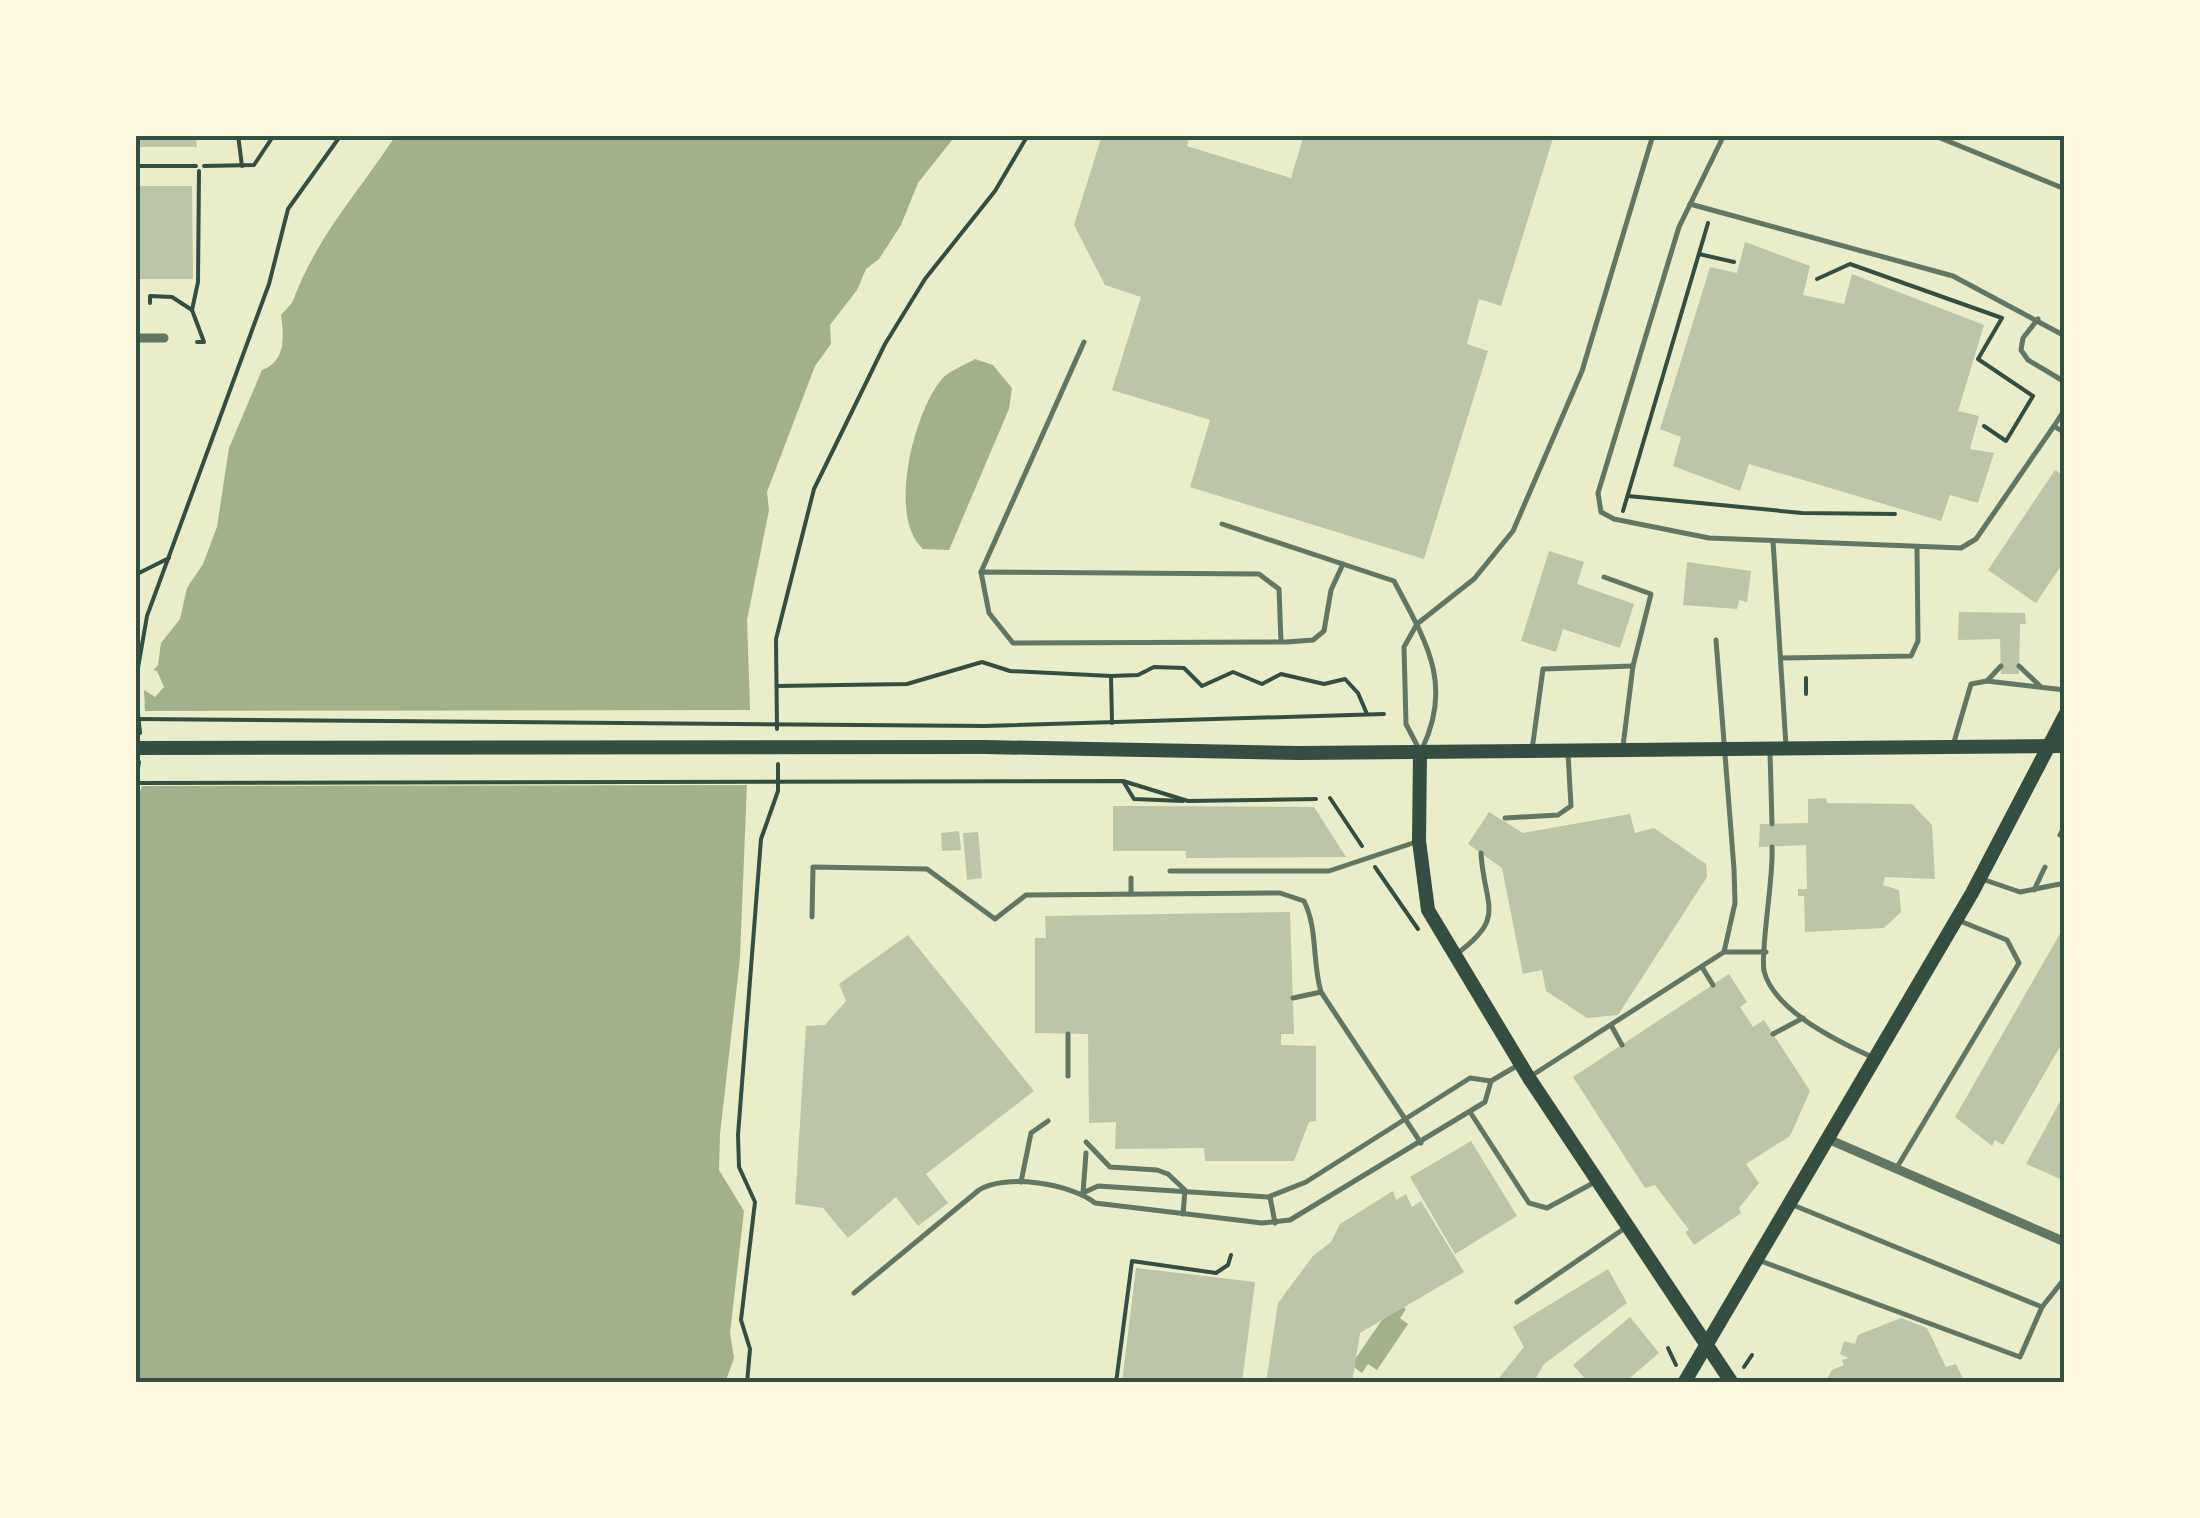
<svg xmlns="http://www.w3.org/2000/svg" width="2200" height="1518" font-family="'Fira Sans Condensed',sans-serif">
<rect width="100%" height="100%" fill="#e9edc9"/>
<g fill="#a3b18a">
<path d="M 396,135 L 956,135 L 918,183 L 901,225 L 879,259 L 866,269 L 857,290 L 830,325 L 831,344 L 815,366 L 767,492 L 769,510 L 747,620 L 750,708 L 740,958 L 720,1134 L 719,1170 L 744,1211 L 730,1333 L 734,1358 L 725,1383 L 135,1383 L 135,692 L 158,665 L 161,643 L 180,619 L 187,588 L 203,564 L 217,527 L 229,448 L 262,370 C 286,361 284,337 281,315 L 292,303 C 318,234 357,195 396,135 Z"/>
<path d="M 975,359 L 993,365 L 1012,388 L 1009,409 L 949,550 L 923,549 C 887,517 914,413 941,380 C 948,371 965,365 975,359 Z"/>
<polygon points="1395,1301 1406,1309 1400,1318 1408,1324 1377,1370 1368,1364 1362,1373 1351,1365"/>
</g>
<polygon fill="#e9edc9" points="149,669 157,671 164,687 155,697 144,690 145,711 755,710 749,785 142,786 135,804 135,685"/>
<g fill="#bcc5a7">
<polygon points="135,135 196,135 197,147 135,147"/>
<polygon points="1102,135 1121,140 1116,135 1190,135 1187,146 1291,178 1304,135 1554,135 1501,306 1479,299 1467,344 1488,351 1424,559 1190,487 1210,420 1112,390 1141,297 1105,285 1074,225"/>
<polygon points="135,186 192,186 193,279 135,279"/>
<polygon points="1745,242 1810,266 1803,295 1844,304 1852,274 1984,325 1958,411 1979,416 1970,449 1994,453 1978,503 1950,495 1941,521 1749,464 1740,491 1673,466 1681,437 1660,429 1710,267 1737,273"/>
<polygon points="2055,470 2065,477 2065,560 2036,603 1988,570"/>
<polygon points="1549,551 1584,562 1577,584 1634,604 1620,648 1563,629 1556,652 1521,641"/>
<polygon points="1687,562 1751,571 1747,602 1739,600 1737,609 1683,605"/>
<polygon points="1959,612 2025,613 2026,624 2020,624 2019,674 2001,674 2000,639 1958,640"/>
<polygon points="1826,798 1827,803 1912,804 1932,825 1935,879 1885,877 1883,885 1899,890 1901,912 1884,928 1805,932 1804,896 1798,896 1798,889 1807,889 1806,845 1759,847 1760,824 1808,823 1808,799"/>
<polygon points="1113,806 1314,807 1346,857 1186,858 1186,851 1113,851"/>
<polygon points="1489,812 1523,833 1630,814 1635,833 1654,828 1706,864 1707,877 1618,1015 1587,1018 1546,991 1542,970 1523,974 1502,868 1468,844"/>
<polygon points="959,831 961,850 942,851 941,833"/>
<polygon points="978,832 982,878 967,880 963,833"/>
<polygon points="1290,912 1294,1034 1281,1034 1281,1045 1316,1046 1316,1121 1309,1122 1294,1161 1205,1161 1204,1148 1115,1149 1116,1122 1089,1123 1088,1034 1035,1033 1035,938 1046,938 1045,916"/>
<polygon points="2065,925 2065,1038 2003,1145 1995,1140 1992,1146 1955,1117"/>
<polygon points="908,935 1034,1091 926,1174 948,1203 918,1226 896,1197 848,1238 823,1208 795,1204 806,1026 825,1025 846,1001 839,984"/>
<polygon points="1729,974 1747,1002 1740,1007 1753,1027 1764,1020 1810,1091 1790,1136 1746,1164 1759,1183 1739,1208 1741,1213 1694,1245 1685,1232 1689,1230 1655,1185 1645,1188 1573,1077"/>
<polygon points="2065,1092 2065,1181 2026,1164"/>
<polygon points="1471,1141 1517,1216 1455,1254 1410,1177"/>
<polygon points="1393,1191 1396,1200 1406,1194 1412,1207 1421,1201 1464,1272 1360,1333 1352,1383 1266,1383 1278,1303 1313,1256 1331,1242 1340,1224"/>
<polygon points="1136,1268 1255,1282 1242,1383 1122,1383"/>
<polygon points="1608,1269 1627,1303 1544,1364 1533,1383 1495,1383 1524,1347 1513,1327"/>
<polygon points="1630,1317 1659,1353 1624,1383 1589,1383 1573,1365"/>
<polygon points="1901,1318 1927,1328 1946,1367 1956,1364 1965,1383 1825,1383 1832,1370 1844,1365 1842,1360 1849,1358 1840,1354 1844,1341 1855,1344 1858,1335"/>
</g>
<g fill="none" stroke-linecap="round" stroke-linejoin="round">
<g stroke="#344e41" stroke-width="4">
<polyline points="238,135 242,166"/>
<polyline points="135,166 196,166"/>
<polyline points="204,166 254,165 274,135"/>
<polyline points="1699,254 1734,262"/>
<polyline points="1817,279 1850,264 2002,318 1978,359 2033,396 2006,441 1984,426"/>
<polyline points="150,303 150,296 172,297 192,310"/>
<polyline points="197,342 204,342 192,310 198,282 199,171"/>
<polyline points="1628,496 1802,513 1895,514"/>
<polyline points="1623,511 1708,223"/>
<polyline points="135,575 169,558"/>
<polyline points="1111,677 1112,723"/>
<polyline points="1806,678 1806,694"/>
<polyline points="777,686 907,684 982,662 1010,671 1111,676 1138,675 1154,667 1184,668 1202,686 1233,672 1262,684 1281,674 1324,684 1345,679 1358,693 1367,714"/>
<polyline points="135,719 985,726 1384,714"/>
<polyline points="777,729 776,639 814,489 885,344 925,279 995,191 1028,135"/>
<polyline points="140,733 135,685 147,616 269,284 288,209 341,135"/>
<polyline points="1123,781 1134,799 1183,801"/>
<polyline points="135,783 1123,781 1188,801 1316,799"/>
<polyline points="135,787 139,762"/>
<polyline points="1330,798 1362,846"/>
<polyline points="1375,867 1418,929"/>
<polyline points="1668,1348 1676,1365"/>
<polyline points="1744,1367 1752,1355"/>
<polyline points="747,1383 750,1349 741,1320 755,1202 739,1167 738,1135 761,839 778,791 778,764"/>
<polyline points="1116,1383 1132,1261 1216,1273 1228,1265 1231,1255"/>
</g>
<g stroke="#617663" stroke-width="5">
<polyline points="1724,135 1679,227 1598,493 1601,512 1614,519 1709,538 1961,548 1976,539 2054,426"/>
<polyline points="1933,135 2065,189"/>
<polyline points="1690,204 1953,276 2065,336"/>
<polyline points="2038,319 2023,338 2021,350 2028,360 2065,382"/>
<polyline points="2065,409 2054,426 2065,433"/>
<path d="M 1222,524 L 1394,581 C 1425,640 1454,683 1422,749"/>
<polyline points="1773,541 1786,746"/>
<polyline points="981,572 1084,342"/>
<polyline points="1604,577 1651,594 1633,666 1623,746"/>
<polyline points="1281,642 1279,589 1259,574 981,572 989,613 1013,643 1287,642 1313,640 1324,631 1331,590 1343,564"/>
<polyline points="1781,658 1911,656 1918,641 1917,547"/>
<polyline points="2019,666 2040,686"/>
<polyline points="1987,681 2001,666"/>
<polyline points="1954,742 1971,684 1987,681 2065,690"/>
<polyline points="1419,749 1406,724 1404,647 1417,624 1474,579 1513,531 1582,371 1653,135"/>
<polyline points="1532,750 1543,669 1633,666"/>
<polyline points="1770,752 1772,824"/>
<polyline points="1505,818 1558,815 1571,806 1568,753"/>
<polyline points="2060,835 2065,826"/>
<path d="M 1772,847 C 1774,876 1760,952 1764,971 C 1774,1011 1839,1042 1872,1057"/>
<polyline points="1170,871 1329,871 1416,842"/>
<polyline points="1982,879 2020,892 2065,883"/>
<polyline points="2034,890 2045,867"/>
<polyline points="1131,894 1131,878"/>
<path d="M 812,917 L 813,867 L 927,869 L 995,919 L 1026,895 L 1280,893 L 1304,901 C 1318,929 1312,962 1321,992 L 1421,1143"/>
<polyline points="1724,952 1766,952"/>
<path d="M 1455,955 C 1508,917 1484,907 1481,853"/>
<polyline points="1702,967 1713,985"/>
<polyline points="1293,998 1321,992"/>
<polyline points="1612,1027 1622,1045"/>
<polyline points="1773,1034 1803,1018"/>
<polyline points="1068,1076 1068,1034"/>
<polyline points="1531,1076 1724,952 1735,903 1734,869 1716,640"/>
<polyline points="1470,1112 1529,1203 1547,1208 1595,1182"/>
<polyline points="1086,1142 1110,1167 1157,1170 1168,1174 1185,1190 1183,1214"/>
<polyline points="1896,1169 2019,963 2007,940 1960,921"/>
<polyline points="1021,1182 1031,1133 1048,1121"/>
<polyline points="1083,1193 1098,1186 1268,1197 1306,1182 1470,1078 1491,1081 1520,1064"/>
<polyline points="1083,1193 1086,1153"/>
<polyline points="1270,1197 1275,1223"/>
<polyline points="1758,1260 2020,1357 2042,1307 1793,1205"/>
<path d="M 854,1293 L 979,1190 C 1005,1173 1072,1184 1095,1203 L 1262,1223 L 1290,1220 L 1485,1102 L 1491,1081"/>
<polyline points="1517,1302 1625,1228"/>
<polyline points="2042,1307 2065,1278"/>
</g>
<g stroke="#617663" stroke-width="9">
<polyline points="135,338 164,338"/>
<polyline points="1828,1139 2065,1242"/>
</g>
<g stroke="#344e41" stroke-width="14">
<polyline points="135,748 985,747 1299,753 2065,746"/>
<polyline points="1420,752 1419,841 1428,910 1529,1078 1732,1383"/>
<polyline points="1684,1383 1972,893 2065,715"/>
</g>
</g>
<rect width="2200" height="1518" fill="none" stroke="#fefae0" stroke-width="275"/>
<rect x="138" y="138" width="1924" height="1242" fill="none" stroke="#344e41" stroke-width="4"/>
</svg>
